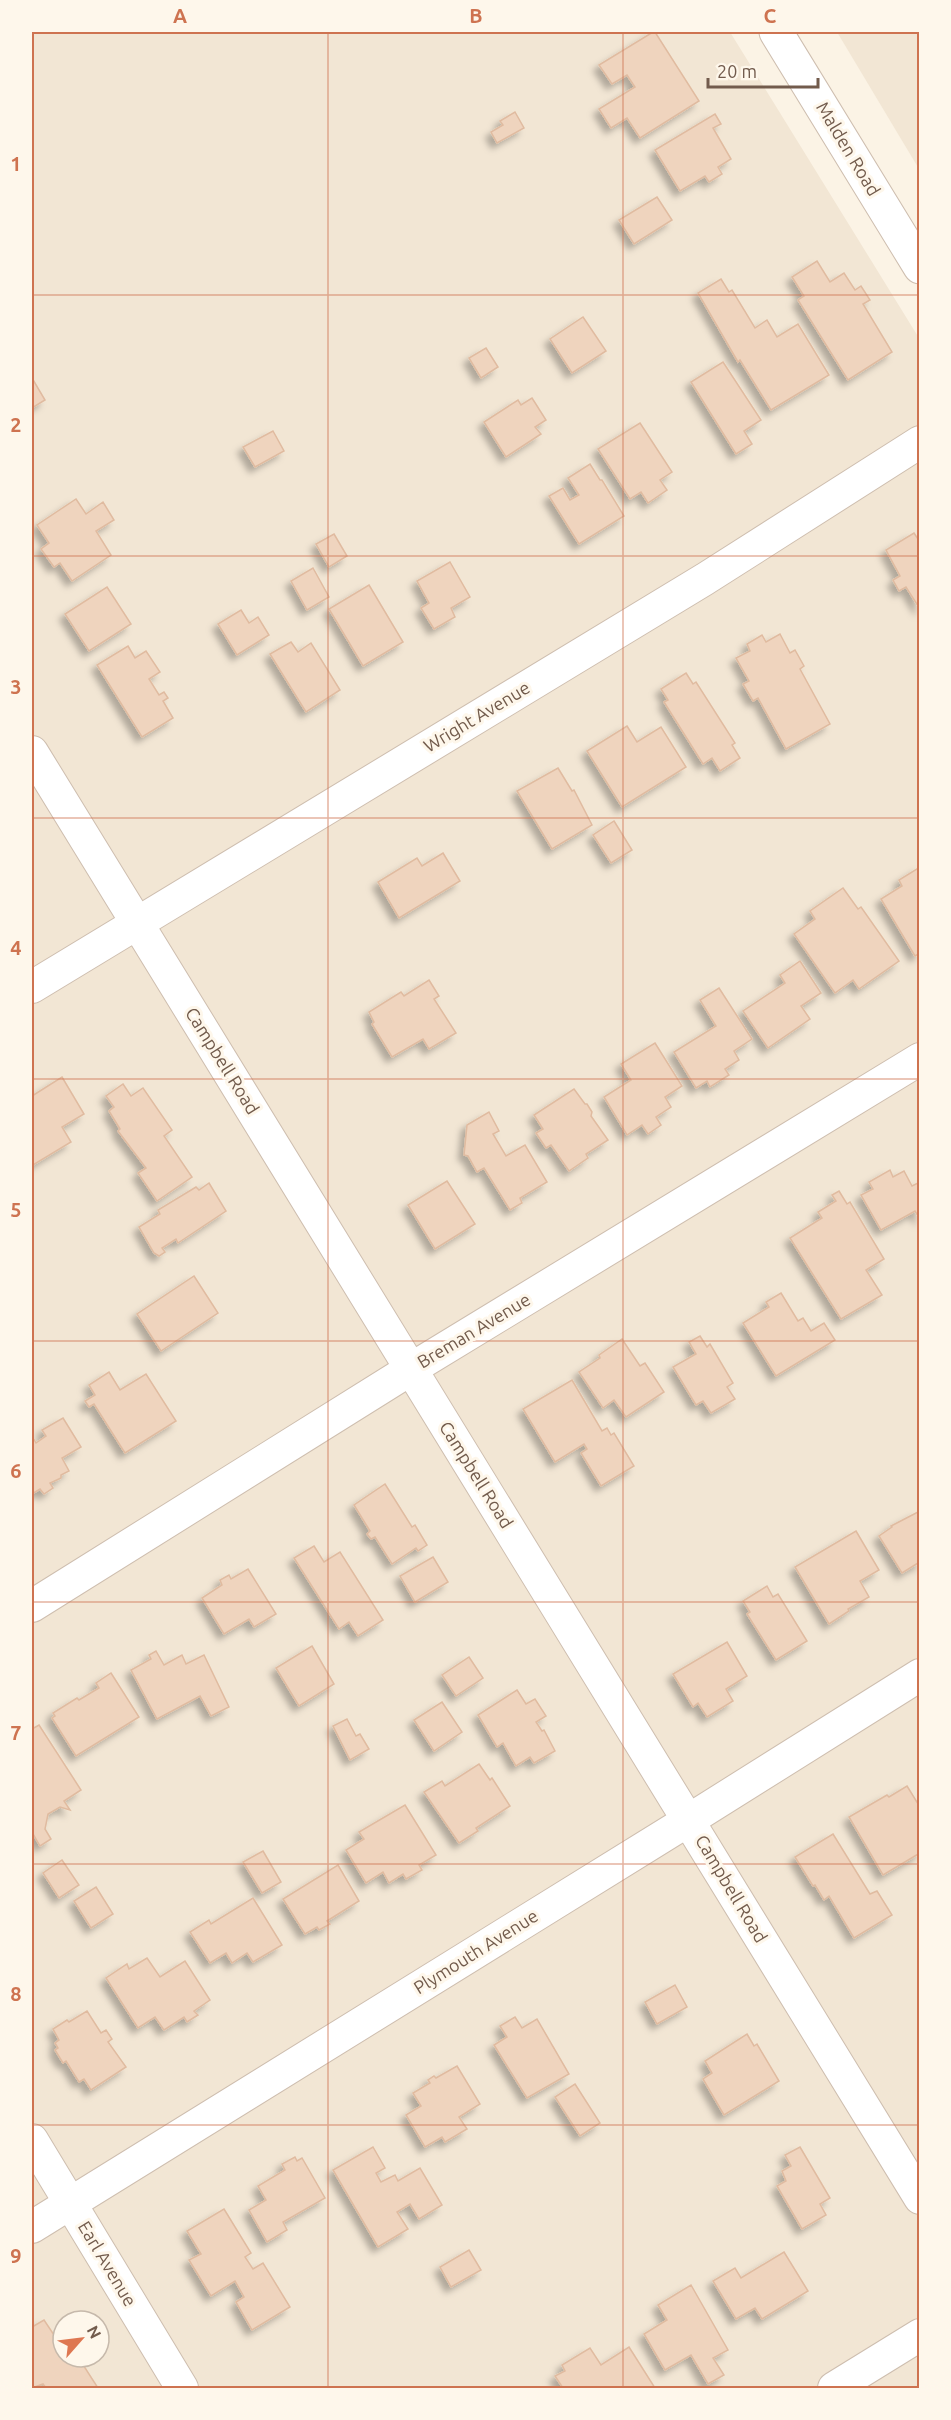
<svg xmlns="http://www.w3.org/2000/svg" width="951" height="2420" font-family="Ubuntu,sans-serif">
<defs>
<filter id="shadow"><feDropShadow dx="-5.5" dy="5.5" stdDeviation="3" flood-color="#0004"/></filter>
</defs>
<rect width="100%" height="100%" fill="#fbf3e5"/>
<g fill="#f2e6d4" fill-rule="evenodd">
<path d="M 32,32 L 730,32 L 919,338 L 919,2388 L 32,2388 ZM 63,2321 L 99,2321 L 99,2357 L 63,2357 Z"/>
<polygon points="837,32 919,32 919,169"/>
</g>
<g fill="#efd4be" stroke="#e0bba0" stroke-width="1.5" filter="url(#shadow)">
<polygon points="653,32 655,32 699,101 640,138 627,118 611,128 599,109 635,87 627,75 612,84 599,65"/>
<polygon points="515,112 524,128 497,143 491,132 503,125 500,121"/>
<polygon points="715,114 721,124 713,128 731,159 718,167 722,174 709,182 705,176 680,191 655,150"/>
<polygon points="657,197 672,220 634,244 619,220"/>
<polygon points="817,261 830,282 844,273 855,290 861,286 870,300 863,304 892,352 848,380 798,300 804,296 792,277"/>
<polygon points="721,279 729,292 732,290 755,328 767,320 777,337 798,324 829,375 771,410 740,360 738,362 698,293"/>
<polygon points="583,317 606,351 572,373 550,339"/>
<polygon points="486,348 498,367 481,378 469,358"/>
<polygon points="723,362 761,420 744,431 752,444 736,454 691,382"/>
<polygon points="32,378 45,400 32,408"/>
<polygon points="532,398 546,420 535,427 541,434 506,457 484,422 518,400 521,405"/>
<polygon points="640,423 672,472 660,480 667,490 648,503 641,492 630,499 598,449"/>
<polygon points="273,431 284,451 255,467 243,447"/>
<polygon points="590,464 600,480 602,480 624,516 579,544 549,496 563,488 570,500 579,495 568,478"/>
<polygon points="76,499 86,514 103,502 114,520 96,531 111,555 72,581 60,563 54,567 41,549 49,543 37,525"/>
<polygon points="914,533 920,542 920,609 906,587 899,591 893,580 900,576 886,550"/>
<polygon points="334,534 347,556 329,567 316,544"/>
<polygon points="450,562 470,597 451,608 455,617 434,629 421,608 429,603 417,581"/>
<polygon points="313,568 329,597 307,610 291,581"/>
<polygon points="369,585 403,642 363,666 329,609"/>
<polygon points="107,587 131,624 89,651 65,614"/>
<polygon points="241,610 249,623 258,617 269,635 237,655 218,624"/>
<polygon points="780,634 790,653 795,650 804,666 800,669 830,724 786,749 758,698 753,701 743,684 749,681 736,658 750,651 747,644 762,635 766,642"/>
<polygon points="291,642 298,652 311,643 340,690 306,712 270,654"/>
<polygon points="128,646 135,658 146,651 160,672 149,679 159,695 164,692 168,698 163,701 173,718 142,737 97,665"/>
<polygon points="686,673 693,684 696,682 735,743 732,745 740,758 720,771 712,758 703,764 664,702 668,700 661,689"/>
<polygon points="627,726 637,742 661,727 686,767 622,807 587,751"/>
<polygon points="558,768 572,791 574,790 592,825 552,849 517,791"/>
<polygon points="614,821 632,850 611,863 593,835"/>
<polygon points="443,853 460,881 399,918 378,882 417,858 422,866"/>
<polygon points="920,867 920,953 915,956 881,899 902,886 899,880"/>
<polygon points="843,888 858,909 861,907 899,961 859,989 853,980 835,993 794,934 815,919 810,911"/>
<polygon points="800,961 821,993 801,1006 810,1019 768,1048 743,1011 785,983 780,975"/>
<polygon points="429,980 439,996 434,999 456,1033 429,1049 423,1039 392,1057 372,1024 374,1022 369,1012 401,992 404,996"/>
<polygon points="719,988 752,1039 734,1051 739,1060 725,1069 729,1075 710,1087 707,1081 696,1088 674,1052 716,1026 700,1000"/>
<polygon points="655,1043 682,1086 665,1097 671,1107 656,1117 661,1125 648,1134 642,1125 627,1135 604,1097 631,1080 621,1064"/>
<polygon points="62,1077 84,1114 62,1127 71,1142 33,1165 32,1096"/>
<polygon points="123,1084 131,1096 143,1088 172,1130 164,1136 192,1177 157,1201 138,1173 146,1168 118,1131 120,1129 109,1111 114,1107 106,1096"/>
<polygon points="574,1089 585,1104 587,1104 592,1112 591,1116 608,1140 586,1154 588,1158 569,1171 551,1145 546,1148 536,1133 543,1129 534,1115"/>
<polygon points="489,1112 499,1131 493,1134 506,1156 525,1145 547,1182 520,1198 522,1203 510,1210 484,1168 477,1172 468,1156 464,1155 467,1125"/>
<polygon points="890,1170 893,1177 904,1171 912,1186 920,1182 920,1219 915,1211 881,1230 861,1195 873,1189 869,1182"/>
<polygon points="447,1181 475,1224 435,1249 408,1205"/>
<polygon points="209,1183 226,1211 178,1243 176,1239 162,1248 165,1252 159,1256 154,1253 139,1227 160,1214 158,1210 196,1187 199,1190"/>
<polygon points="839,1191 847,1204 850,1202 884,1259 866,1270 882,1295 841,1319 790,1238 822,1218 818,1212 836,1201 832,1195"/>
<polygon points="194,1276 218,1313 161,1351 137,1314"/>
<polygon points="781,1293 798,1321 803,1318 811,1331 824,1323 835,1340 776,1376 743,1323 769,1307 766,1302"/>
<polygon points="700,1336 707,1347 710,1344 733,1383 727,1387 735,1399 711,1413 703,1401 696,1405 673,1367 696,1354 689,1342"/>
<polygon points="622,1339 640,1366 645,1363 664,1392 626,1417 614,1400 603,1408 579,1372 600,1358 599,1355"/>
<polygon points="109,1372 120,1390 146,1374 176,1421 125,1453 94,1404 89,1407 85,1401 95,1395 89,1385"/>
<polygon points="572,1380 602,1431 607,1428 611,1435 614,1433 634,1466 601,1486 581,1453 587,1449 584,1444 555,1462 523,1409"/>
<polygon points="63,1418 81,1447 62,1458 69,1471 61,1475 61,1478 50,1483 53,1488 44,1494 40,1489 32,1494 32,1436 36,1443 46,1436 42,1430"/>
<polygon points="385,1484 412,1527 415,1525 427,1545 418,1551 416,1548 392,1564 375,1537 371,1539 367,1534 370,1531 354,1505"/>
<polygon points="918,1512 920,1565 918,1563 902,1573 879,1536 892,1527 891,1526"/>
<polygon points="856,1531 879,1570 860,1581 869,1597 848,1609 849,1611 829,1624 795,1567"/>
<polygon points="314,1546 324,1562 340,1552 383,1620 358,1636 349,1622 339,1629 294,1558"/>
<polygon points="433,1557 448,1582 415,1602 400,1576"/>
<polygon points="248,1569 276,1614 254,1627 249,1619 224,1634 202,1598 222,1585 220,1580 229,1575 231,1579"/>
<polygon points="767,1586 773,1597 778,1594 807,1641 776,1660 747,1614 750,1612 743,1601"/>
<polygon points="727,1642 747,1676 726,1689 733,1701 707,1717 698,1703 693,1707 673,1674"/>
<polygon points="312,1646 334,1684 299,1706 276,1668"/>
<polygon points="156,1651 164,1665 182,1655 186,1664 204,1655 229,1707 211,1716 200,1696 157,1719 131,1670 151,1659 149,1655"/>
<polygon points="469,1657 483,1678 456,1696 442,1675"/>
<polygon points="111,1673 139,1717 76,1756 52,1718 55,1716 53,1713 77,1698 79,1700 99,1688 96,1683"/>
<polygon points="517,1690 526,1704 535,1699 546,1716 536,1722 542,1731 544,1730 555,1751 534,1763 530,1757 516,1766 503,1743 497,1747 478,1715"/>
<polygon points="442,1702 462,1732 434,1751 414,1720"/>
<polygon points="347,1719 356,1736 360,1734 369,1749 350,1760 333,1726"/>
<polygon points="39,1725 81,1790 64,1801 70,1810 60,1807 48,1814 45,1829 51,1839 40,1846 32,1832 32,1729"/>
<polygon points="479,1764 490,1780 492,1778 510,1806 476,1828 478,1831 459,1843 424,1792 442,1781 445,1786"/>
<polygon points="907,1786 920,1807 920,1853 883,1875 849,1817 887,1795 889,1797"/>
<polygon points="405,1805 436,1855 419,1865 422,1870 406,1879 403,1874 389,1883 383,1872 366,1883 346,1850 364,1839 359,1832"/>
<polygon points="833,1834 870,1894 877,1891 892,1915 854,1938 829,1896 824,1900 815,1885 813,1886 795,1857"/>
<polygon points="263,1851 281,1882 262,1893 243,1862"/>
<polygon points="62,1860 79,1885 59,1898 43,1873"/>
<polygon points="338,1865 359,1901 327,1921 330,1924 319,1930 317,1927 305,1934 283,1899"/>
<polygon points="96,1887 113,1914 91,1928 74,1901"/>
<polygon points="253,1898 282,1945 253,1962 247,1953 232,1963 226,1953 210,1963 190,1932 209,1920 211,1924"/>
<polygon points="147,1958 160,1977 185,1961 210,2000 194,2011 198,2015 187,2022 184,2017 164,2030 155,2017 138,2028 106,1978 127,1964 129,1969"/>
<polygon points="675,1985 687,2007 657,2024 645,2002"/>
<polygon points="87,2011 101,2033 106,2030 112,2039 108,2042 126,2067 91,2090 84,2079 79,2082 66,2061 63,2063 55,2050 58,2048 55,2043 59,2040 53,2029 67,2020 69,2022"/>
<polygon points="515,2017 522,2028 537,2019 569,2074 527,2098 494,2045 507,2037 500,2026"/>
<polygon points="747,2034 754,2046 757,2044 779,2081 724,2115 703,2079 712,2073 705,2061"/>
<polygon points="457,2066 480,2104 459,2117 467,2129 445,2142 442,2137 425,2147 406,2115 421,2106 413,2093 430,2083 428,2080 434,2076 436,2078"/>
<polygon points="575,2084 600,2123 580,2136 555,2097"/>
<polygon points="373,2147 385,2168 376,2173 381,2182 395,2175 398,2181 420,2168 442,2205 419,2219 410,2204 397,2212 408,2229 378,2247 333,2170"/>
<polygon points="800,2147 830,2198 820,2204 826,2215 802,2229 777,2186 786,2181 782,2171 791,2166 785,2155"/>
<polygon points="295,2157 297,2161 302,2158 325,2198 283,2222 287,2230 267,2242 249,2210 266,2200 258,2186 285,2170 282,2164"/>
<polygon points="224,2209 251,2253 245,2257 253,2269 263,2263 290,2307 252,2330 236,2302 244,2297 235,2281 211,2296 189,2260 201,2254 187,2231"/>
<polygon points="469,2250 481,2270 451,2287 440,2267"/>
<polygon points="784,2252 808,2291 762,2319 755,2308 736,2319 713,2281 735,2268 741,2278"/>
<polygon points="691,2285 728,2350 713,2358 724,2375 708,2384 691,2355 665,2370 644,2334 667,2320 658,2305"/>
<polygon points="44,2320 56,2338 61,2335 63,2339 63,2357 75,2357 78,2362 80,2360 98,2388 46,2388 43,2384 32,2388 32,2327"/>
<polygon points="629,2347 655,2388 563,2388 555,2376 565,2371 562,2365 590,2348 601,2365"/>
</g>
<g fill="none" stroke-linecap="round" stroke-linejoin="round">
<defs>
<g id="minor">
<polyline points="32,752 920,2198"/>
<polyline points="32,987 705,579 920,442"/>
<polyline points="32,1606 411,1369 920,1059"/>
<polyline points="32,2140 182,2388"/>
<polyline points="32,2227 689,1820 920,1675"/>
<polyline points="834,2388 920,2335"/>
</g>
<polyline id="tertiary" points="776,32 920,267"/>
</defs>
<use href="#minor" stroke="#cebeaf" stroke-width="34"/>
<use href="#tertiary" stroke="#cebeaf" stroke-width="35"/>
<use href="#minor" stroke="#fff" stroke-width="32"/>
<use href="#tertiary" stroke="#fff" stroke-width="33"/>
</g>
<path fill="none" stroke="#ce7350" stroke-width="1.5" stroke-opacity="0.55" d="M 328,32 L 328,2388M 623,32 L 623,2388M 32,295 L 920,295M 32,556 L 920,556M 32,818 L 920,818M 32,1079 L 920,1079M 32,1341 L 920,1341M 32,1602 L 920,1602M 32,1864 L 920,1864M 32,2125 L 920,2125"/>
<g text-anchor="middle" stroke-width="6" stroke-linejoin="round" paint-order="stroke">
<g font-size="18" fill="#725b4c" stroke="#fef7eb">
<text transform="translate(848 149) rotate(59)" y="6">Malden Road</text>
<text transform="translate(477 717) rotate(-31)" y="6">Wright Avenue</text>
<text transform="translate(222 1061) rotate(58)" y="6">Campbell Road</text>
<text transform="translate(474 1331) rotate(-31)" y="6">Breman Avenue</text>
<text transform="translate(476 1475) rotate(58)" y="6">Campbell Road</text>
<text transform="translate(731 1889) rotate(59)" y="6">Campbell Road</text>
<text transform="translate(476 1952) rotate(-32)" y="6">Plymouth Avenue</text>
<text transform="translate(107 2264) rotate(59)" y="6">Earl Avenue</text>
</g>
</g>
<rect width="951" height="2420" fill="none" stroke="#fef7eb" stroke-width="66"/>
<g transform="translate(81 2339) rotate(62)"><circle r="28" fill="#fef7eb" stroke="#c6b9ab" stroke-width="1.5"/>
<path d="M0-4.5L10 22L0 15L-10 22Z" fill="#de7751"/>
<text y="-9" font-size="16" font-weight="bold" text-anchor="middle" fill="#725b4c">N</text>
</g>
<path d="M708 78v9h110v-9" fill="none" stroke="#725b4c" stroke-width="3"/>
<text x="717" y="78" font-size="18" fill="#725b4c" stroke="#fef7eb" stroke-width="4.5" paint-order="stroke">20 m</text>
<rect x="33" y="33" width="885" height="2354" fill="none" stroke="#ce7350" stroke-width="2"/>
<g font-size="20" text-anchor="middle" font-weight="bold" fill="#ce7350">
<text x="180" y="23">A</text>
<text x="476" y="23">B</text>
<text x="770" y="23">C</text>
<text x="16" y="171">1</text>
<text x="16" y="432">2</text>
<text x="16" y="694">3</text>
<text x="16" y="955">4</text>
<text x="16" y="1217">5</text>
<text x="16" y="1478">6</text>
<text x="16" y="1740">7</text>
<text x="16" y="2001">8</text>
<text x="16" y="2263">9</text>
</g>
</svg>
